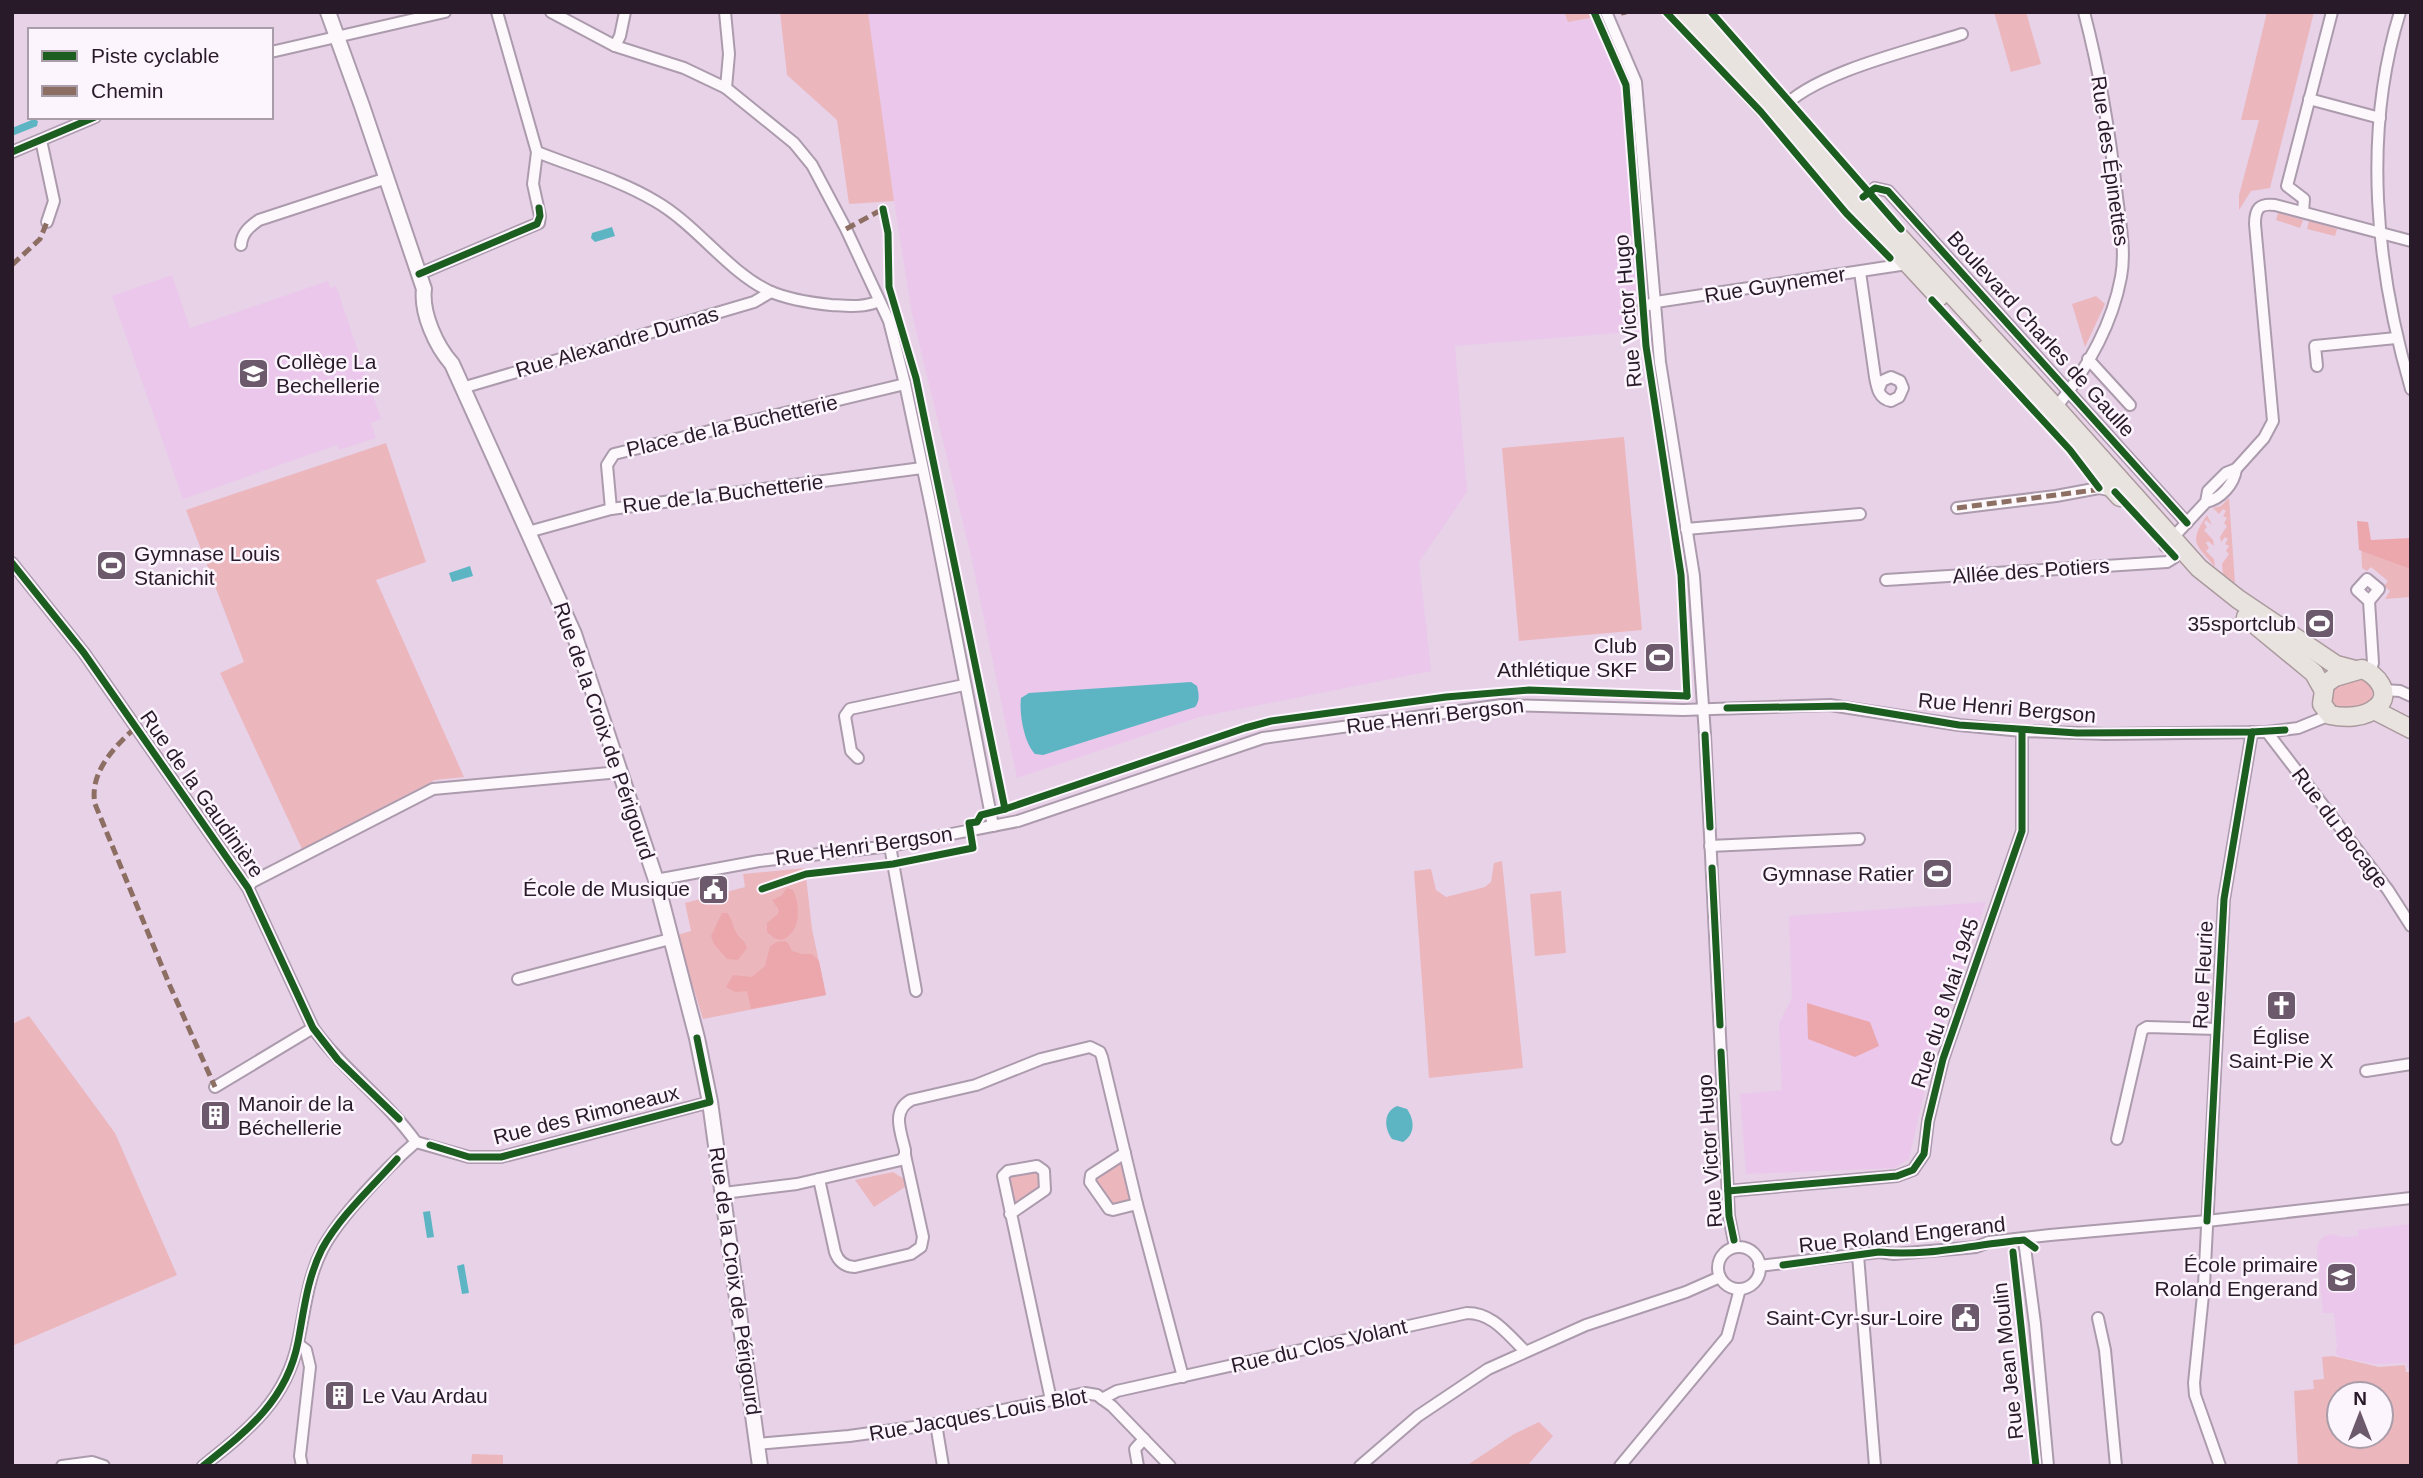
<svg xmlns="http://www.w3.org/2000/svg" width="2423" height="1478" font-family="Arial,sans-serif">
<rect width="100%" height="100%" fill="#e8d2e8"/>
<g fill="#eac7eb">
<polygon points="868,12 1564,12 1568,22 1591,19 1619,81 1622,97 1643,331 1455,346 1467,492 1419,562 1431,671 1199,717 1017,778 971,556 912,314 894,201"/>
<polygon points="172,275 190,328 328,281 330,288 336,286 381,419 371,423 376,438 339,450 337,445 183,499 112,296"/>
<polygon points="1986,902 1934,1050 1909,1159 1894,1168 1746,1174 1740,1094 1782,1090 1779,1023 1792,998 1789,916"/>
<polygon points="2411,1224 2411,1370 2408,1370 2406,1363 2375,1364 2340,1357 2335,1352 2337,1347 2334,1313 2323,1313 2317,1251 2318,1243 2323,1237 2330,1234 2342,1237 2358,1236 2358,1230"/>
</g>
<g fill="#ecb6bd" fill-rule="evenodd">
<polygon points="780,12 868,12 894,201 849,204 837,120 787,75"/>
<polygon points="1564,12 1600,12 1602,16 1568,22"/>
<polygon points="1994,12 2026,12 2041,64 2011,72"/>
<polygon points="2267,12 2314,12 2270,188 2251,191 2239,210 2239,195 2259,120 2241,120"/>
<polygon points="2278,213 2303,220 2300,228 2276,220"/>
<polygon points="2309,221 2337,229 2335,236 2307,229"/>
<polygon points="2096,296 2105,304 2085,347 2072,304"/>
<polygon points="1624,437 1642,630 1519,641 1502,448"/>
<polygon points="386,443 426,562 376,580 464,777 435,780 302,849 220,673 244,662 186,510"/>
<polygon points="2229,498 2235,583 2223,574 2222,564 2229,554 2226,551 2229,546 2225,544 2228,539 2225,537 2221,542 2220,537 2227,526 2224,523 2227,518 2223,516 2226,511 2223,509 2219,514 2213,508 2221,506"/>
<path d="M 2207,515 L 2212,525 L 2206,520 L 2204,523 L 2207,527 L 2204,530 L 2213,540 L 2214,546 L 2208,541 L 2206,543 L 2209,548 L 2206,551 L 2214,559 L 2215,567 C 2196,544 2188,543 2207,515 Z"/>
<polygon points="2411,543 2411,597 2385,599 2390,591 2384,586 2388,581 2371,567 2367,571 2362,568 2361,545"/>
<path d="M 2359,678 L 2365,679 L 2372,685 C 2372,689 2373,694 2372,697 C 2367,708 2342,710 2333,705 C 2324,685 2344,683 2359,678 Z"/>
<polygon points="1502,861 1523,1068 1429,1078 1414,871 1431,869 1436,890 1446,897 1485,887 1491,882 1494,863"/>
<polygon points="805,868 812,929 826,995 703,1019 677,935 691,931 685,903 745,887 743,874"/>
<polygon points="1561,891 1566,953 1535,956 1530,894"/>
<polygon points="29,1016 115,1133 177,1275 12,1346 12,1024"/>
<polygon points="1115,1163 1123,1165 1131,1199 1114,1206 1097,1185 1097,1179"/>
<polygon points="893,1172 904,1179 905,1187 874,1207 855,1180"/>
<polygon points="1035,1172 1038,1174 1040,1188 1013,1206 1007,1179 1009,1175"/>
<path d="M 2333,1356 L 2379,1367 L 2405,1365 L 2406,1372 L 2411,1372 L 2411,1466 L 2298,1466 L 2294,1391 L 2314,1389 L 2313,1380 L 2324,1379 L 2322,1357 ZM 2339,1394 L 2381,1394 L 2381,1436 L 2339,1436 Z"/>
<polygon points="1539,1422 1553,1436 1527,1466 1466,1466 1514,1434"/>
<polygon points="472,1454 503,1455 503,1466 471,1466"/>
</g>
<g fill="#eca7ad">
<polygon points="2357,521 2368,522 2371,540 2411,538 2411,569 2359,550"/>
<path d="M 787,888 L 793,890 C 801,906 801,934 781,940 L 774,938 L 767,932 L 767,923 L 778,914 L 779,910 L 772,900 L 781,896 Z"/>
<path d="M 722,913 L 727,913 C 733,919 732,926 737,934 C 741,940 745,940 747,948 L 738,960 L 727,959 L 714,944 L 711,936 Z"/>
<polygon points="785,941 788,943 792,951 802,954 812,954 819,961 826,995 751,1009 747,991 735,992 726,987 733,975 752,977 765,966 770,946 777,942"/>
<polygon points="1807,1003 1870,1022 1879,1046 1855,1057 1808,1039"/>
</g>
<g fill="#5db5c4">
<polygon points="34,119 38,121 37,126 12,136 12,128"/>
<polygon points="612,227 615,236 595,242 591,238 592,233"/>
<polygon points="470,566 473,576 452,582 449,573"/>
<path d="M 1191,682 L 1197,686 C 1199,694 1200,701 1195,707 L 1043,755 L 1035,754 C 1024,743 1019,713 1021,698 L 1029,693 Z"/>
<path d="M 1397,1106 L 1407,1109 C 1415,1121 1415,1134 1403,1142 L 1392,1139 C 1384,1128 1383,1112 1397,1106 Z"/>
<polygon points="430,1211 434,1237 427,1238 423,1212"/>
<polygon points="464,1264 469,1293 462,1294 457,1266"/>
</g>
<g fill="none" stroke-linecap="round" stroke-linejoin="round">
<defs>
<g id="minor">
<path d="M 497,12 L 537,152 C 577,168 618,179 655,201 C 697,225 727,271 769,291 C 787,299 812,303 831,305 C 848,306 863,308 879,301"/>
<polyline points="551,12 615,46 684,68 726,88 794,143 812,165 846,229 889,321 905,384 932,512 993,826"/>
<polyline points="725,12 729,54 726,88"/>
<polyline points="1606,12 1636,82 1660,362 1694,576 1705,735 1729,1216 1735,1247"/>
<path d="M 2400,12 C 2362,134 2376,269 2411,389"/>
<polyline points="615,46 620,36 625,12"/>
<polyline points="271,52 445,12"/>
<polyline points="2309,99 2380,118"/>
<path d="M 1782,109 C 1812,73 1916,49 1962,34"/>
<polyline points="41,140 54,201 47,222"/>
<polyline points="12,152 95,117"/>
<polyline points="1863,197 1875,188 1888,191 2187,523"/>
<polyline points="2303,212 2304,199 2287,186 2332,12"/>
<path d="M 241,245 C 242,233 249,227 259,220 L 387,178"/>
<path d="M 1860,272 L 1875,377 C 1877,388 1879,399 1891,401 L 1899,397 L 1903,388 L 1900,381 L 1891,377 L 1882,381 L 1879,389"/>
<polyline points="419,274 539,223 540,216 533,184 537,152"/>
<polyline points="1643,307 1656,302 1907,264"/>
<polyline points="2088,359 2130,405"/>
<polyline points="2317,366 2315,346 2396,338"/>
<polyline points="462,388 754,302 771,292"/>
<path d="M 2054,410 C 2085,372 2112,326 2121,277 C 2126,251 2120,223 2117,197 C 2110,134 2100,73 2084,12"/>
<path d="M 2236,469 L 2264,438 L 2273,421 L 2255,224 C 2255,209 2259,203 2275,205 L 2411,241"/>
<polyline points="1957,508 2056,496 2099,488 2113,491"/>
<polyline points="611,509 607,465 614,454 905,384"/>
<polyline points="1686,529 1860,514"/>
<polyline points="528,532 611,509 922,468"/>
<path d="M 2165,546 L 2206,502 L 2208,491 L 2226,473 L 2236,469 C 2234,484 2221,499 2206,502"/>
<path d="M 12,563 L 84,653 L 248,888 L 313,1028 C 343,1070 386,1100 416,1142"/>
<polyline points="1886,580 2167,562 2175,557"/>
<polyline points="2369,601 2379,589 2367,579 2357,590 2369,601 2373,663 2370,672"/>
<polyline points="2383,690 2400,691 2411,696"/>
<polyline points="2267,732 2388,890 2411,926"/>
<polyline points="858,758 851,751 845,716 850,709 964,685"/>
<polyline points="890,846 916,991"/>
<polyline points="1710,846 1859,839"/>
<polyline points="656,880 759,861 890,846 1018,821 1263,738 1502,705 1683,710 1830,705 1959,725 2022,731 2105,734 2267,732 2298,728 2330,715"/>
<polyline points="248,888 252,882 433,789 620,772"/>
<polyline points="518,979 670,939"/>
<polyline points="2366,1071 2411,1064"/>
<polyline points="215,1087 313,1028"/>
<polyline points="2117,1139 2142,1030 2147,1027 2217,1029"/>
<polyline points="416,1142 469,1157 501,1157 710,1102"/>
<polyline points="1125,1153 1091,1175 1090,1182 1109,1209 1113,1210 1137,1204"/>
<path d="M 819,1179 L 835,1252 C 838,1261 845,1267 855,1267 L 911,1254 L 921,1247 L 923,1237 L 905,1155"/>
<polyline points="1728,1191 1897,1176 1913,1170 1924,1154 1928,1121 1943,1059 2022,831 2022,731"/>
<path d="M 724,1193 L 797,1184 L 901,1160 L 905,1155 L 905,1150 C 901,1132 891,1111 911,1100 L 976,1085 L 1041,1059 L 1090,1047 L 1100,1052 L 1102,1057 L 1137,1204 L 1183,1377"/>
<polyline points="1010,1214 1045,1190 1044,1171 1037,1166 1008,1171 1003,1176 1051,1400"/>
<polyline points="2024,1240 2035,1324 2048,1466"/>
<circle cx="1739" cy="1268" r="21"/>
<polyline points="1858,1255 1875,1466"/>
<polyline points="1759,1266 1879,1252 1894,1254 1954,1249 1976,1247 1989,1242 2050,1235 2207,1221 2411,1198"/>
<polyline points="2098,1318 2105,1350 2116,1466"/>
<polyline points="298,1344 306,1350 310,1367 300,1456 302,1466"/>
<path d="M 1102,1399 L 1117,1391 L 1467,1313 C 1493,1313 1507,1334 1525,1351"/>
<polyline points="936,1424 943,1466"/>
<polyline points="757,1444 849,1436 936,1424 1085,1393 1097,1395 1112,1406 1170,1466"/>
<polyline points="62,1466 92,1462 104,1466"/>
<path d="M 203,1466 C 247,1431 286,1401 298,1342 C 305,1311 307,1280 322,1250 C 338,1218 388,1166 416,1142"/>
<polyline points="1138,1466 1135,1449 1144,1439"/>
<polyline points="1360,1466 1418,1416 1488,1369 1586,1325 1686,1292 1720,1277"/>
<polyline points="1620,1466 1727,1337 1740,1289"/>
<polyline points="2220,1466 2195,1395 2194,1383 2204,1285 2224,899 2252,732"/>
</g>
<path id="tertiary" d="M 328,12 L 362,106 L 424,289 C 421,313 436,346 452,364 L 574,634 L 656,880 L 697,1038 L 710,1102 L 760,1466"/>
<g id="primary">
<polyline points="1675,12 1939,297"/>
<polyline points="1693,12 2056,408 2199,568 2238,599 2336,665 2355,670"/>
<polyline points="1986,349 2120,497"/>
<polyline points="2246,617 2314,673 2323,689"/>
<path d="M 2362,669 C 2376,674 2393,693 2377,707 C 2365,718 2345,718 2330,715 L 2322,704 L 2325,684 L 2335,677 Z"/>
<polyline points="2374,710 2411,729"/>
</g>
</defs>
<use href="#minor" stroke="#ac9bad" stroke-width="14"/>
<use href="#tertiary" stroke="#ac9bad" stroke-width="18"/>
<use href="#primary" stroke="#aa9a9d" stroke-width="21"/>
<use href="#minor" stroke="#fcf8fc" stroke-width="10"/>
<use href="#tertiary" stroke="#fcf8fc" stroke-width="14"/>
<use href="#primary" stroke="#e9e3e0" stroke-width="18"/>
<g stroke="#8d6e63" stroke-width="5" stroke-dasharray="10 5" stroke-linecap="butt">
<polyline points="1621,13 1626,12"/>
<polyline points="846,229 883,209 885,214"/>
<polyline points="12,265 40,239 47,222"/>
<polyline points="1957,508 2102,489"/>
<path d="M 135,728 C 114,747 89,773 95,804 L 170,986 L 215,1087"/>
</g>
<defs>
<g id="cycleway">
<polyline points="1594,12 1626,85 1646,346 1681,575 1687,696"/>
<polyline points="1666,12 1761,112 1846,213 1890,258"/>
<polyline points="1711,12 1901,229"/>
<polyline points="12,152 95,117"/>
<polyline points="1863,197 1875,188 1888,191 2187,523"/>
<polyline points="883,209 888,233 889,287 916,378 1005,809"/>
<polyline points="419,274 537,224 540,216 539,208"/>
<polyline points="1932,300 2070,450 2099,488"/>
<polyline points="2115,492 2175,557"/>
<polyline points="12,563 84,653 248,888 313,1028 338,1060 399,1119"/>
<polyline points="1727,708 1844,706 1959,725 2077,733 2252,732 2285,730"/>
<polyline points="1705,735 1710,827"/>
<polyline points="1712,868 1720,1025"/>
<polyline points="762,889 806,874 893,864 973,848 969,823 977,822 981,815 1005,809 1245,728 1271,721 1446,697 1529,690 1687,696"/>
<polyline points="1721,1052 1729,1216 1734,1240"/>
<polyline points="430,1145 469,1157 501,1157 710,1102 697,1038"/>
<polyline points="1728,1191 1897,1176 1913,1170 1924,1154 1928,1121 1943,1059 2022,831 2022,731"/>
<polyline points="2207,1221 2224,899 2252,732"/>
<polyline points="2013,1252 2036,1466"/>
<path d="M 1783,1265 L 1879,1252 C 1927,1257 1976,1244 2024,1240 L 2035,1248"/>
<path d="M 203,1466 C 247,1431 287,1400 298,1342 C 304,1310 307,1279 322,1249 C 340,1216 372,1187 397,1159"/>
</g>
</defs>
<use href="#cycleway" stroke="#fdf5fe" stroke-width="11"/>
<use href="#cycleway" stroke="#1b5e20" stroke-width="7"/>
</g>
<defs>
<symbol id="school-square" viewBox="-11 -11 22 22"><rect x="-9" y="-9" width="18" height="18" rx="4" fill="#6c5a6c" stroke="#fdf5fe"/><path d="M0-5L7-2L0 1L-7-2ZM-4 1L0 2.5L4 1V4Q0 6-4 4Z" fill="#fff"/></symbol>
<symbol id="stadium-square" viewBox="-11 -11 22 22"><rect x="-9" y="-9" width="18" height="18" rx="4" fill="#6c5a6c" stroke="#fdf5fe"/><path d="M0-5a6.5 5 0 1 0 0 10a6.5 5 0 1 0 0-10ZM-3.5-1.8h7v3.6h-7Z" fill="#fff"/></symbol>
<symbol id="civic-square" viewBox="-11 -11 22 22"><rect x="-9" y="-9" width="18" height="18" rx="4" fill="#6c5a6c" stroke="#fdf5fe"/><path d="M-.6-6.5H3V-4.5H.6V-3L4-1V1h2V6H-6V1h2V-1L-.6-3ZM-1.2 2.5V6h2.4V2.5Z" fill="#fff"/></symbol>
<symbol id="church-square" viewBox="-11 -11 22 22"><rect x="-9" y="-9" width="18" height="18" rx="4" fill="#6c5a6c" stroke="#fdf5fe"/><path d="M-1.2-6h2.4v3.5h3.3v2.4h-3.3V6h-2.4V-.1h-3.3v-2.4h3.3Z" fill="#fff"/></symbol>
<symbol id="building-square" viewBox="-11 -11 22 22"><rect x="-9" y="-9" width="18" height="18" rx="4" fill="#6c5a6c" stroke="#fdf5fe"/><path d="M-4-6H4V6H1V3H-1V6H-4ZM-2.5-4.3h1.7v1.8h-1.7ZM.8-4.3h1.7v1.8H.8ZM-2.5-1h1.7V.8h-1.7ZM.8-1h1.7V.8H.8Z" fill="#fff"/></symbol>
</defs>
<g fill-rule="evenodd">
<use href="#school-square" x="236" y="356" width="35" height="35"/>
<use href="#stadium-square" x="94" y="548" width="35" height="35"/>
<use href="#stadium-square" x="2302" y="606" width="35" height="35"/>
<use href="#stadium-square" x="1642" y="640" width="35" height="35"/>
<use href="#stadium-square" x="1920" y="856" width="35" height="35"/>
<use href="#civic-square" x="696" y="872" width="35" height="35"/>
<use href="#church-square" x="2264" y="988" width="35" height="35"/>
<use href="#building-square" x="198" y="1098" width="35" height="35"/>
<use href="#school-square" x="2324" y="1260" width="35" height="35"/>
<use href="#civic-square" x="1948" y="1300" width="35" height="35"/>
<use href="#building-square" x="322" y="1378" width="35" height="35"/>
</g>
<g text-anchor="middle" stroke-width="5" stroke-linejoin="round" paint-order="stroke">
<g font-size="21" fill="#291a2a" stroke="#fdf5fe">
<text transform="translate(2110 161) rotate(82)" y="7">Rue des Épinettes</text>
<text transform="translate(1775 285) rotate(-9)" y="7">Rue Guynemer</text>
<text transform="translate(1628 311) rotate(-95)" y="7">Rue Victor Hugo</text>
<text transform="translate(2041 334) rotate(48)" y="7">Boulevard Charles de Gaulle</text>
<text transform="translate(617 342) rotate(-16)" y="7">Rue Alexandre Dumas</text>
<text transform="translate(732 426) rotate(-13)" y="7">Place de la Buchetterie</text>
<text transform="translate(723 494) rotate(-7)" y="7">Rue de la Buchetterie</text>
<text transform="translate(2031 571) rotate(-4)" y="7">Allée des Potiers</text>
<text transform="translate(2007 708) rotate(5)" y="7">Rue Henri Bergson</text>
<text transform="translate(1435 716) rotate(-7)" y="7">Rue Henri Bergson</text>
<text transform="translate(604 731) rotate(71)" y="7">Rue de la Croix de Périgourd</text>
<text transform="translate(202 794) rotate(55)" y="7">Rue de la Gaudinière</text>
<text transform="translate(2340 828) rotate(53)" y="7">Rue du Bocage</text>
<text transform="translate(864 846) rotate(-8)" y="7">Rue Henri Bergson</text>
<text transform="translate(2203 975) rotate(-87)" y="7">Rue Fleurie</text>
<text transform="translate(1945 1003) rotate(-72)" y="7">Rue du 8 Mai 1945</text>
<text transform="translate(586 1115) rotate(-14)" y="7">Rue des Rimoneaux</text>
<text transform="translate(1710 1151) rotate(-94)" y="7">Rue Victor Hugo</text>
<text transform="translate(1902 1235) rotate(-6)" y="7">Rue Roland Engerand</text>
<text transform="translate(735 1281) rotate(82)" y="7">Rue de la Croix de Périgourd</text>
<text transform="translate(1319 1346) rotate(-13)" y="7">Rue du Clos Volant</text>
<text transform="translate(2008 1361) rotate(-96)" y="7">Rue Jean Moulin</text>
<text transform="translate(978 1415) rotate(-10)" y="7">Rue Jacques Louis Blot</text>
</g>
<g font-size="21" fill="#291a2a" stroke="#fdf5fe" text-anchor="end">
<text x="276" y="369" text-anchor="start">Collège La<tspan x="276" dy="24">Bechellerie</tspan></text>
<text x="134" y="561" text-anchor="start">Gymnase Louis<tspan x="134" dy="24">Stanichit</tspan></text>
<text x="2296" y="631">35sportclub</text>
<text x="1637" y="653">Club<tspan x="1637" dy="24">Athlétique SKF</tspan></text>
<text x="1914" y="881">Gymnase Ratier</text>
<text x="690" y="896">École de Musique</text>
<text x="2281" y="1044" text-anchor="middle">Église<tspan x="2281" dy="24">Saint-Pie X</tspan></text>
<text x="238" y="1111" text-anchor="start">Manoir de la<tspan x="238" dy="24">Béchellerie</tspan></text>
<text x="2318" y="1272">École primaire<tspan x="2318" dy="24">Roland Engerand</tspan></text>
<text x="1943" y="1325">Saint-Cyr-sur-Loire</text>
<text x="362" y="1403" text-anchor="start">Le Vau Ardau</text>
</g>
</g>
<rect width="2423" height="1478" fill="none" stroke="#291a2a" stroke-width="28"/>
<rect x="28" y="28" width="245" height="91" fill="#fdf5fe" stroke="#a89da9" stroke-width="2"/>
<rect x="42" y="51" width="35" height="10" fill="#1b5e20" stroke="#a89da9" stroke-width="2"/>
<text x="91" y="63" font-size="21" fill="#291a2a">Piste cyclable</text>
<rect x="42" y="86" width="35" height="10" fill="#8d6e63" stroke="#a89da9" stroke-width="2"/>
<text x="91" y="98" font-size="21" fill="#291a2a">Chemin</text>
<g transform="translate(2360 1415)"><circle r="33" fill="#fdf5fe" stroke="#a89da9" stroke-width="2"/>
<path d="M0-5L12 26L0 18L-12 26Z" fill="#6c5a6c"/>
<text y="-10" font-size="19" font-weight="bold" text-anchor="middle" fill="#291a2a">N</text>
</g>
</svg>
